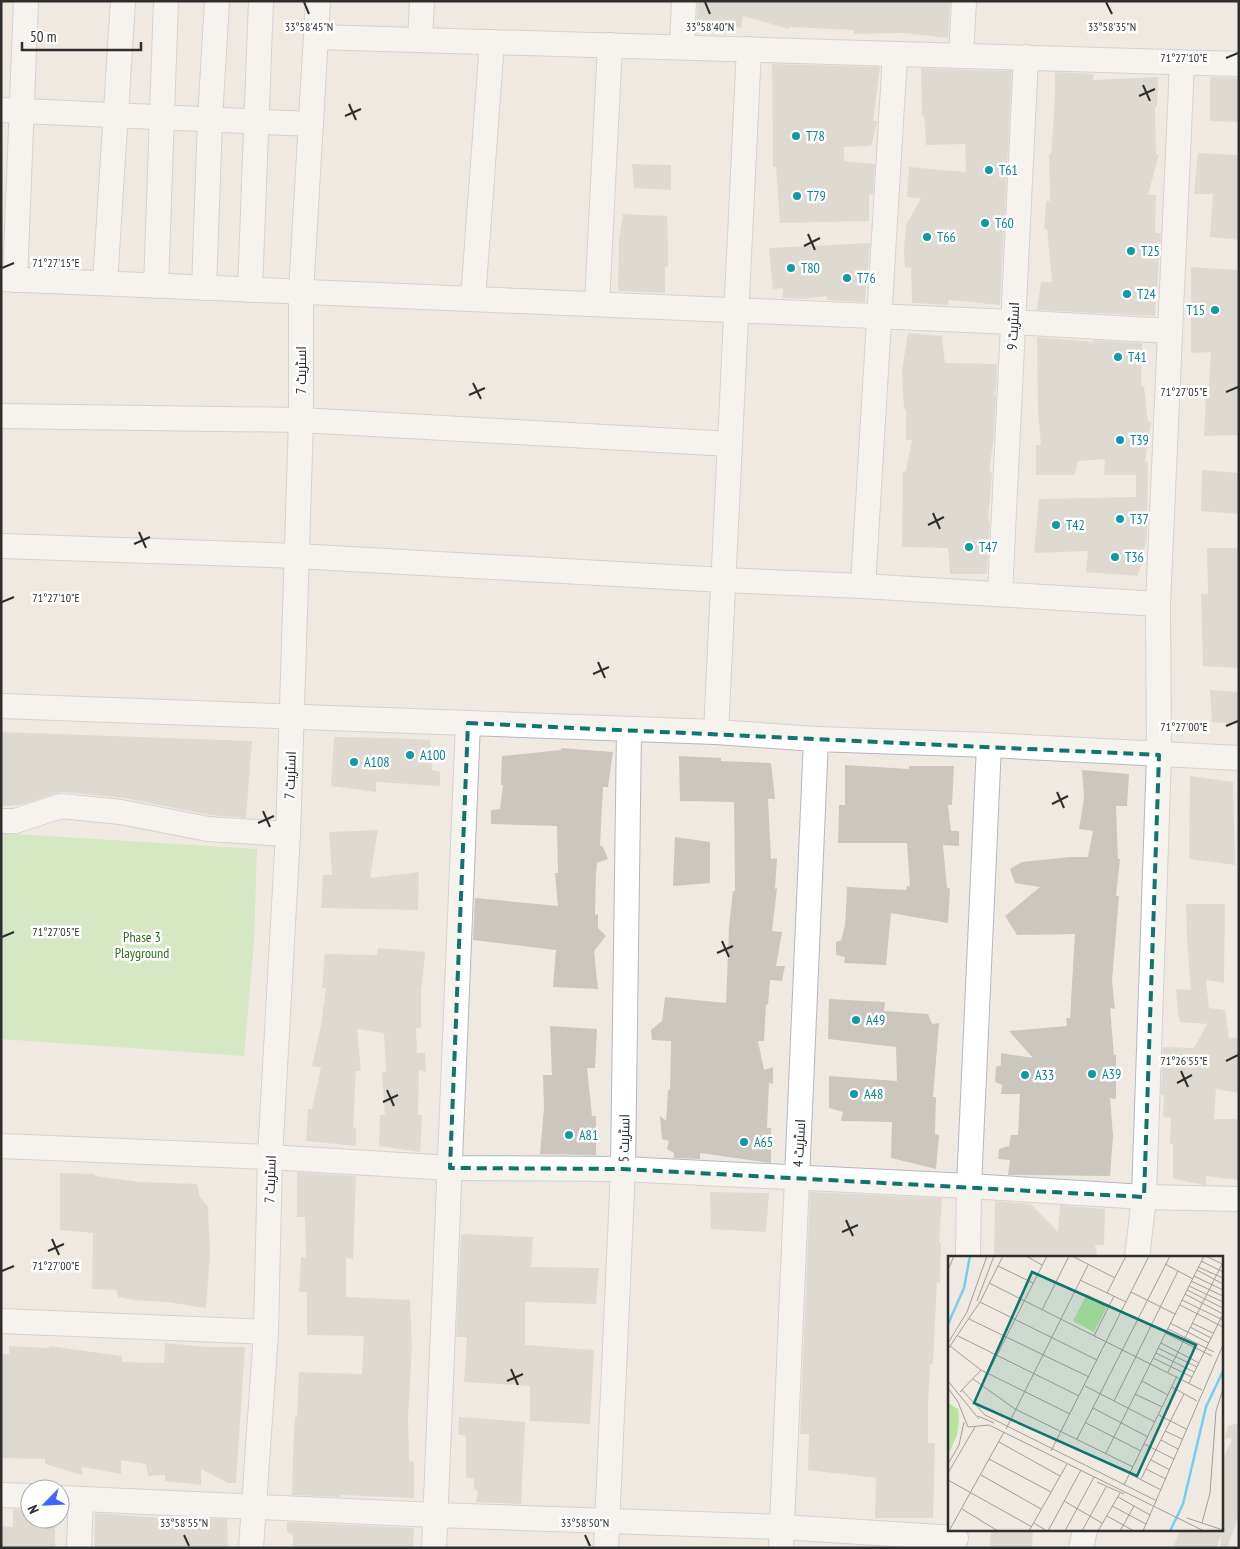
<svg xmlns="http://www.w3.org/2000/svg" width="1240" height="1549" font-family="'PT Sans Narrow',Cairo,sans-serif">
<rect width="100%" height="100%" fill="#efe9e1"/>
<polygon fill="#b6e59e" points="1,833 257,849 254,943 244,1056 1,1039"/>
<g fill="#cbc7bf">
<polygon points="698,1 950,1 948,38 903,33 854,34 854,30 789,27 789,29 743,16 741,28 697,20"/>
<polygon points="772,64 880,67 873,121 877,121 877,123 871,146 844,147 844,161 875,164 873,194 869,195 869,221 780,223 776,167 773,167"/>
<polygon points="921,68 1012,71 1000,305 949,300 948,305 912,303 911,267 905,268 904,250 906,225 921,198 907,197 909,167 966,172 965,144 926,145 924,116 922,115"/>
<polygon points="1055,72 1094,74 1093,80 1158,77 1157,107 1155,107 1156,154 1159,154 1148,195 1156,195 1155,233 1161,233 1155,316 1037,310 1041,282 1052,282 1047,229 1044,229 1046,201 1050,201 1049,154 1051,154 1055,98"/>
<polygon points="1210,77 1239,78 1239,122 1210,121"/>
<polygon points="1198,153 1239,155 1239,240 1210,237 1213,194 1194,194"/>
<polygon points="632,164 671,165 671,190 634,188"/>
<polygon points="623,214 667,216 668,242 668,267 665,267 665,293 618,291 619,239"/>
<polygon points="870,243 865,302 827,300 827,296 803,299 783,298 783,288 773,289 769,248"/>
<polygon points="1191,267 1239,270 1239,435 1204,436 1206,395 1208,395 1211,352 1191,353"/>
<polygon points="908,333 942,336 945,363 997,364 996,389 994,395 996,395 994,436 989,473 992,472 988,521 990,521 987,574 950,574 948,548 902,547 903,471 906,471 912,440 906,440 906,409 904,409 902,370"/>
<polygon points="1037,337 1094,342 1093,340 1142,343 1141,386 1144,386 1148,422 1151,422 1145,462 1148,462 1147,538 1138,576 1086,572 1088,551 1034,553 1039,499 1136,497 1136,475 1104,475 1105,459 1078,461 1075,475 1036,475 1036,445 1041,445 1038,412"/>
<polygon points="1202,470 1239,473 1239,514 1201,511"/>
<polygon points="1207,548 1239,548 1239,668 1203,666 1201,594 1208,594"/>
<polygon points="1210,690 1239,692 1239,724 1212,722"/>
<polygon points="1,732 252,741 246,818 210,815 124,798 62,792 20,805 1,806"/>
<polygon points="334,737 389,738 430,740 432,770 440,772 440,786 376,782 376,792 331,786"/>
<polygon points="561,748 613,752 608,787 603,787 600,845 603,847 608,859 597,863 596,872 595,915 598,914 598,928 606,936 594,951 598,989 553,987 556,950 473,940 475,898 558,906 555,873 558,873 557,826 491,824 491,810 500,809 503,785 501,785 502,756 561,750"/>
<polygon points="679,756 721,758 721,761 771,763 775,799 768,799 771,859 777,858 775,889 777,888 772,931 782,932 776,966 785,966 782,981 770,980 768,1005 766,1004 764,1041 758,1041 764,1070 773,1067 773,1084 769,1083 767,1128 771,1128 771,1163 700,1153 700,1159 674,1158 674,1153 667,1149 669,1141 662,1139 660,1116 666,1121 668,1090 670,1090 671,1041 652,1040 651,1030 662,1021 665,997 726,1003 729,927 733,891 735,891 734,802 680,801"/>
<polygon points="845,765 909,769 909,766 954,766 952,805 948,805 951,831 959,831 959,846 943,845 947,888 950,888 948,923 891,913 886,965 844,963 845,957 836,955 836,942 841,940 845,926 847,887 906,890 907,886 910,886 907,843 838,843 839,805 845,805"/>
<polygon points="1082,770 1129,774 1127,806 1116,806 1118,859 1120,859 1116,896 1119,896 1112,980 1115,1009 1110,1008 1114,1055 1116,1055 1116,1099 1110,1098 1113,1136 1110,1176 1008,1175 1010,1160 998,1159 999,1149 1009,1146 1011,1135 1018,1135 1020,1094 1001,1094 1002,1085 995,1082 996,1067 1001,1065 1001,1053 1033,1058 1009,1031 1067,1026 1066,1018 1070,1018 1075,934 1017,935 1005,916 1040,887 1015,883 1010,869 1022,862 1071,857 1088,857 1093,831 1079,829 1084,798"/>
<polygon points="1190,776 1233,782 1235,865 1189,859"/>
<polygon points="378,830 370,878 419,872 418,910 321,908 323,875 332,875 329,832"/>
<polygon points="675,837 710,842 710,883 673,886"/>
<polygon points="1186,904 1225,904 1224,983 1206,980 1209,1008 1225,1010 1229,1038 1239,1038 1239,1093 1216,1089 1214,1119 1239,1119 1239,1180 1206,1176 1206,1185 1173,1179 1173,1144 1170,1144 1171,1118 1163,1117 1164,1095 1161,1095 1163,1047 1194,1048 1207,1024 1180,1022 1178,1013 1176,989 1191,990 1187,939"/>
<polygon points="378,948 425,952 422,986 421,986 421,1028 416,1028 417,1053 425,1053 426,1072 419,1070 418,1115 422,1115 420,1152 379,1146 380,1115 385,1115 382,1072 386,1072 384,1033 357,1029 361,1071 356,1071 353,1127 356,1128 356,1146 306,1141 308,1109 312,1109 321,1067 312,1066 321,1025 326,988 322,988 325,954 377,955"/>
<polygon points="829,999 885,1002 884,1011 928,1014 932,1024 939,1023 933,1097 936,1097 935,1134 939,1135 936,1169 891,1158 892,1122 841,1121 843,1112 829,1108 829,1076 897,1081 896,1047 828,1039"/>
<polygon points="550,1026 597,1029 595,1068 587,1068 592,1116 596,1116 596,1155 540,1154 544,1108 543,1075 552,1075"/>
<polygon points="297,1172 356,1176 353,1259 346,1258 346,1297 410,1300 412,1346 408,1416 409,1461 414,1462 414,1498 341,1495 341,1497 292,1495 293,1452 295,1417 297,1417 299,1372 362,1374 364,1336 307,1335 307,1292 299,1292 301,1257 306,1258 305,1217 297,1217"/>
<polygon points="60,1173 95,1174 95,1176 141,1182 197,1184 199,1195 208,1207 210,1255 206,1308 167,1302 133,1300 118,1297 116,1290 92,1289 93,1233 60,1230"/>
<polygon points="710,1192 769,1193 766,1232 711,1229"/>
<polygon points="810,1192 942,1198 939,1243 941,1243 940,1283 937,1282 933,1364 930,1364 928,1405 928,1443 935,1443 933,1518 875,1518 876,1478 808,1470 809,1434 800,1434"/>
<polygon points="995,1201 1031,1204 1058,1232 1060,1205 1105,1209 1104,1245 1095,1245 1098,1258 994,1258"/>
<polygon points="461,1234 533,1237 531,1267 599,1268 596,1304 525,1302 525,1345 594,1350 590,1424 530,1421 530,1386 464,1382 467,1337 456,1337"/>
<polygon points="165,1343 208,1347 245,1347 236,1483 228,1483 201,1469 201,1485 165,1481 165,1475 148,1476 146,1464 121,1460 121,1474 82,1467 82,1475 45,1464 45,1459 1,1458 1,1354 9,1354 9,1346 49,1348 49,1346 122,1356 122,1362 164,1363"/>
<polygon points="459,1417 525,1422 521,1504 476,1502 478,1491 474,1489 474,1479 466,1477 466,1436 458,1434"/>
<polygon points="1239,1423 1239,1515 1227,1548 1221,1548 1221,1536 1216,1548 1173,1548 1180,1530 1221,1530 1221,1463 1232,1439 1225,1438 1228,1426"/>
<polygon points="13,1509 30,1510 30,1519 55,1519 55,1548 1,1548 1,1526 13,1527"/>
<polygon points="95,1513 171,1519 171,1517 227,1519 228,1548 94,1548"/>
<polygon points="287,1522 414,1528 413,1548 293,1548 293,1535 287,1532"/>
<polygon points="991,1530 1033,1530 1032,1548 996,1548 990,1545"/>
</g>
<g fill="none" stroke-linecap="round" stroke-linejoin="round">
<defs>
<g id="minor">
<polyline points="316,37 1239,64"/>
<polyline points="420,40 422,1"/>
<polyline points="682,46 684,1"/>
<polyline points="961,56 964,1"/>
<polyline points="1,110 311,124"/>
<polyline points="1,279 1013,322 1170,331"/>
<polyline points="15,280 26,1"/>
<polyline points="105,283 123,1"/>
<polyline points="156,286 166,1"/>
<polyline points="204,288 210,119 217,1"/>
<polyline points="250,290 261,1"/>
<polyline points="473,299 492,42"/>
<polyline points="597,304 610,45"/>
<polyline points="1,416 301,420 730,444"/>
<polyline points="1,546 297,556 723,580 863,586 1158,604"/>
<polyline points="863,586 895,55"/>
<polyline points="1000,594 1026,57"/>
<polyline points="1,706 716,732 816,739 989,745 1239,758"/>
<polyline points="716,732 749,49"/>
<polyline points="1,821 15,821 61,806 121,812 208,829 288,834"/>
<polyline points="1,1146 270,1157 450,1168 623,1169 969,1186 1144,1197 1239,1199"/>
<polyline points="968,1258 969,1186 989,745"/>
<polyline points="1137,1258 1144,1197 1159,755 1158,604 1182,63"/>
<polyline points="1,1321 266,1332"/>
<polyline points="1,1495 30,1496"/>
<polyline points="60,1498 435,1515 782,1527 956,1538"/>
<polyline points="79,1548 81,1499"/>
<polyline points="251,1548 266,1332 270,1157 288,834 301,420 301,292 318,1"/>
<polyline points="434,1548 468,723"/>
<polyline points="606,1548 623,1169 629,729"/>
<polyline points="781,1548 816,739"/>
<polyline points="1081,1548 1085,1530"/>
</g>
</defs>
<use href="#minor" stroke="#b4b7c1" stroke-width="26"/>
<use href="#minor" stroke="#fff" stroke-width="24"/>
</g>
<path d="M0 0H1240V1549H0ZM 468,723 L 1159,755 L 1144,1197 L 623,1169 L 450,1168 Z" fill="#efe9e1" fill-opacity=".55" fill-rule="evenodd"/>
<path fill="none" stroke="#0f766e" stroke-width="4" stroke-dasharray="10 6" stroke-linejoin="round" d="M 468,723 L 1159,755 L 1144,1197 L 623,1169 L 450,1168 Z"/>
<path fill="none" stroke="#2e2e2e" stroke-width="2" d="M 304,2 L 309,14M 705,2 L 710,14M 1106,2 L 1112,14M 1226,58 L 1238,53M 1143,85 L 1150,101M 1139,96 L 1155,89M 349,104 L 356,120M 345,116 L 361,109M 808,234 L 815,250M 804,246 L 820,238M 2,268 L 14,263M 473,383 L 481,399M 1226,392 L 1238,387M 469,395 L 485,388M 933,513 L 940,529M 928,525 L 944,517M 139,532 L 146,548M 134,544 L 150,537M 2,602 L 14,597M 598,662 L 605,678M 593,674 L 609,667M 1226,726 L 1238,721M 1057,792 L 1064,808M 1052,804 L 1068,796M 263,811 L 270,827M 258,823 L 274,816M 2,937 L 14,932M 722,941 L 729,957M 717,953 L 733,946M 1226,1061 L 1238,1055M 1181,1071 L 1188,1087M 1177,1083 L 1192,1075M 387,1090 L 394,1106M 383,1102 L 398,1095M 846,1220 L 853,1236M 842,1232 L 858,1225M 52,1239 L 59,1255M 48,1251 L 64,1244M 2,1271 L 14,1266M 511,1369 L 518,1385M 507,1381 L 523,1374M 184,1535 L 189,1546M 585,1535 L 590,1546"/>
<g fill="#0f9aa8" stroke="#fff" stroke-width="2">
<circle cx="796" cy="136" r="5"/>
<circle cx="989" cy="170" r="5"/>
<circle cx="797" cy="196" r="5"/>
<circle cx="985" cy="223" r="5"/>
<circle cx="927" cy="237" r="5"/>
<circle cx="1131" cy="251" r="5"/>
<circle cx="791" cy="268" r="5"/>
<circle cx="847" cy="278" r="5"/>
<circle cx="1127" cy="294" r="5"/>
<circle cx="1215" cy="310" r="5"/>
<circle cx="1118" cy="357" r="5"/>
<circle cx="1120" cy="440" r="5"/>
<circle cx="1120" cy="519" r="5"/>
<circle cx="1056" cy="525" r="5"/>
<circle cx="969" cy="547" r="5"/>
<circle cx="1115" cy="557" r="5"/>
<circle cx="410" cy="755" r="5"/>
<circle cx="354" cy="762" r="5"/>
<circle cx="856" cy="1020" r="5"/>
<circle cx="1092" cy="1074" r="5"/>
<circle cx="1025" cy="1075" r="5"/>
<circle cx="854" cy="1094" r="5"/>
<circle cx="569" cy="1135" r="5"/>
<circle cx="744" cy="1142" r="5"/>
</g>
<g text-anchor="middle" stroke-width="5" stroke-linejoin="round" paint-order="stroke">
<g font-size="14" fill="#0d838f" stroke="#fff" text-anchor="start">
<text x="806" y="141">T78</text>
<text x="999" y="175">T61</text>
<text x="807" y="201">T79</text>
<text x="995" y="228">T60</text>
<text x="937" y="242">T66</text>
<text x="1141" y="256">T25</text>
<text x="801" y="273">T80</text>
<text x="857" y="283">T76</text>
<text x="1137" y="299">T24</text>
<text x="1205" y="315" text-anchor="end">T15</text>
<text x="1128" y="362">T41</text>
<text x="1130" y="445">T39</text>
<text x="1130" y="524">T37</text>
<text x="1066" y="530">T42</text>
<text x="979" y="552">T47</text>
<text x="1125" y="562">T36</text>
<text x="420" y="760">A100</text>
<text x="364" y="767">A108</text>
<text x="866" y="1025">A49</text>
<text x="1102" y="1079">A39</text>
<text x="1035" y="1080">A33</text>
<text x="864" y="1099">A48</text>
<text x="579" y="1140">A81</text>
<text x="754" y="1147">A65</text>
</g>
<g font-size="14" fill="#2e2e2e" stroke="#fff">
<text transform="translate(1013 326) rotate(-87)" y="5">اسٹریٹ 9</text>
<text transform="translate(301 370) rotate(-90)" y="5">اسٹریٹ 7</text>
<text transform="translate(290 775) rotate(-88)" y="5">اسٹریٹ 7</text>
<text transform="translate(624 1138) rotate(-89)" y="5">اسٹریٹ 5</text>
<text transform="translate(799 1143) rotate(-87)" y="5">اسٹریٹ 4</text>
<text transform="translate(270 1179) rotate(-88)" y="5">اسٹریٹ 7</text>
</g>
<g font-size="14" fill="#2c6e1b" stroke="#fff">
<text x="142" y="942">Phase 3<tspan x="142" dy="16">Playground</tspan></text>
</g>
</g>
<g transform="translate(948 1256)">
<rect width="275" height="275" fill="#efe9e1"/>
<path d="M 139,38 L 160,49 L 146,76 L 125,65 ZM 0,147 L 10,153 L 11,164 L 9,179 L 0,199 Z" fill="#b6e59e"/>
<path fill="none" stroke="#75cff0" stroke-width="2.5" d="M 0,68 L 16,32 L 22,0M 222,275 L 235,248 L 258,151 L 275,115"/>
<path fill="none" stroke="#a29e99" stroke-width="1" d="M 78,0 L 94,9M 124,0 L 167,22M 258,0 L 274,8M 253,5 L 275,16M 217,8 L 245,23M 50,10 L 85,27M 250,11 L 275,22M 0,14 L 6,0M 249,14 L 275,28M 246,20 L 275,34M 132,24 L 178,46M 243,25 L 275,40M 41,27 L 254,134M 241,30 L 275,46M 239,34 L 275,52M 183,36 L 227,58M 159,37 L 178,0M 237,38 L 275,58M 234,44 L 275,64M 29,45 L 46,0M 32,46 L 149,104M 232,49 L 275,71M 94,54 L 121,0M 21,63 L 141,121M 222,67 L 261,87M 244,67 L 265,77M 242,71 L 263,82M 220,73 L 266,96M 217,77 L 264,100M 10,80 L 131,140M 146,80 L 166,40M 0,87 L 19,56 L 39,0M 213,87 L 251,107M 2,90 L 33,114 L 122,158M 210,92 L 249,111M 0,93 L 32,46 L 55,0M 208,97 L 246,116M 205,102 L 244,121M 220,116 L 274,8M 40,117 L 99,0M 25,123 L 67,153 L 185,211M 0,125 L 31,163M 194,125 L 220,139M 241,127 L 275,58M 137,130 L 207,166M 224,131 L 249,145M 0,132 L 10,146 L 20,171 L 41,169 L 256,275M 14,134 L 37,159 L 209,245M 12,136 L 33,114M 187,138 L 214,151M 166,145 L 230,15M 145,152 L 200,181M 211,159 L 238,173M 30,160 L 46,167M 138,167 L 193,195M 58,173 L 140,9M 217,175 L 234,183M 129,183 L 222,0M 213,184 L 230,193M 51,186 L 112,220M 196,188 L 226,203M 103,195 L 201,0M 158,197 L 256,0M 41,203 L 103,236M 203,204 L 222,214M 0,208 L 11,189 L 16,166M 198,213 L 218,223M 0,217 L 27,171M 182,218 L 213,234M 33,219 L 93,253M 193,223 L 236,138M 0,224 L 84,271M 149,226 L 176,238M 176,229 L 229,120M 170,241 L 202,259M 116,245 L 154,267M 164,250 L 198,268M 14,253 L 50,275M 159,260 L 186,275M 239,262 L 275,274M 86,267 L 99,275M 254,267 L 262,237 L 268,155 L 275,133M 1,275 L 56,176M 81,275 L 119,208M 100,275 L 133,214M 117,275 L 146,221M 134,275 L 158,231M 150,275 L 172,237M 172,275 L 186,250M 195,275 L 275,89"/>
<path fill="#0f766e" fill-opacity="0.15" stroke="#0f766e" stroke-width="2.5" d="M 84,16 L 248,89 L 189,220 L 26,147 Z"/>
<rect width="275" height="275" fill="none" stroke="#2e2e2e" stroke-width="2.5"/>
</g>
<g font-size="12" text-anchor="middle" fill="#2e2e2e" stroke="#fff" stroke-width="5" stroke-linejoin="round" paint-order="stroke">
<text x="1112" y="31">33°58'35"N</text>
<text x="309" y="31">33°58'45"N</text>
<text x="710" y="31">33°58'40"N</text>
<text x="1184" y="62">71°27'10"E</text>
<text x="56" y="267">71°27'15"E</text>
<text x="1184" y="396">71°27'05"E</text>
<text x="56" y="602">71°27'10"E</text>
<text x="1184" y="731">71°27'00"E</text>
<text x="56" y="936">71°27'05"E</text>
<text x="1184" y="1065">71°26'55"E</text>
<text x="56" y="1270">71°27'00"E</text>
<text x="184" y="1527">33°58'55"N</text>
<text x="585" y="1527">33°58'50"N</text>
</g>
<rect width="1240" height="1549" fill="none" stroke="#2e2e2e" stroke-width="5"/>
<g transform="translate(45 1504) rotate(246)"><circle r="24" fill="#ffffff" stroke="#ababab"/>
<path d="M0-4L9 19L0 12L-9 19Z" fill="#4264fb"/>
<text y="-8" font-size="14" font-weight="bold" text-anchor="middle" fill="#2e2e2e">N</text>
</g>
<path d="M22 42v8h119v-8" fill="none" stroke="#2e2e2e" stroke-width="2.5"/>
<text x="30" y="42" font-size="15" fill="#2e2e2e" stroke="#ffffff" stroke-width="4" paint-order="stroke">50 m</text>
</svg>
